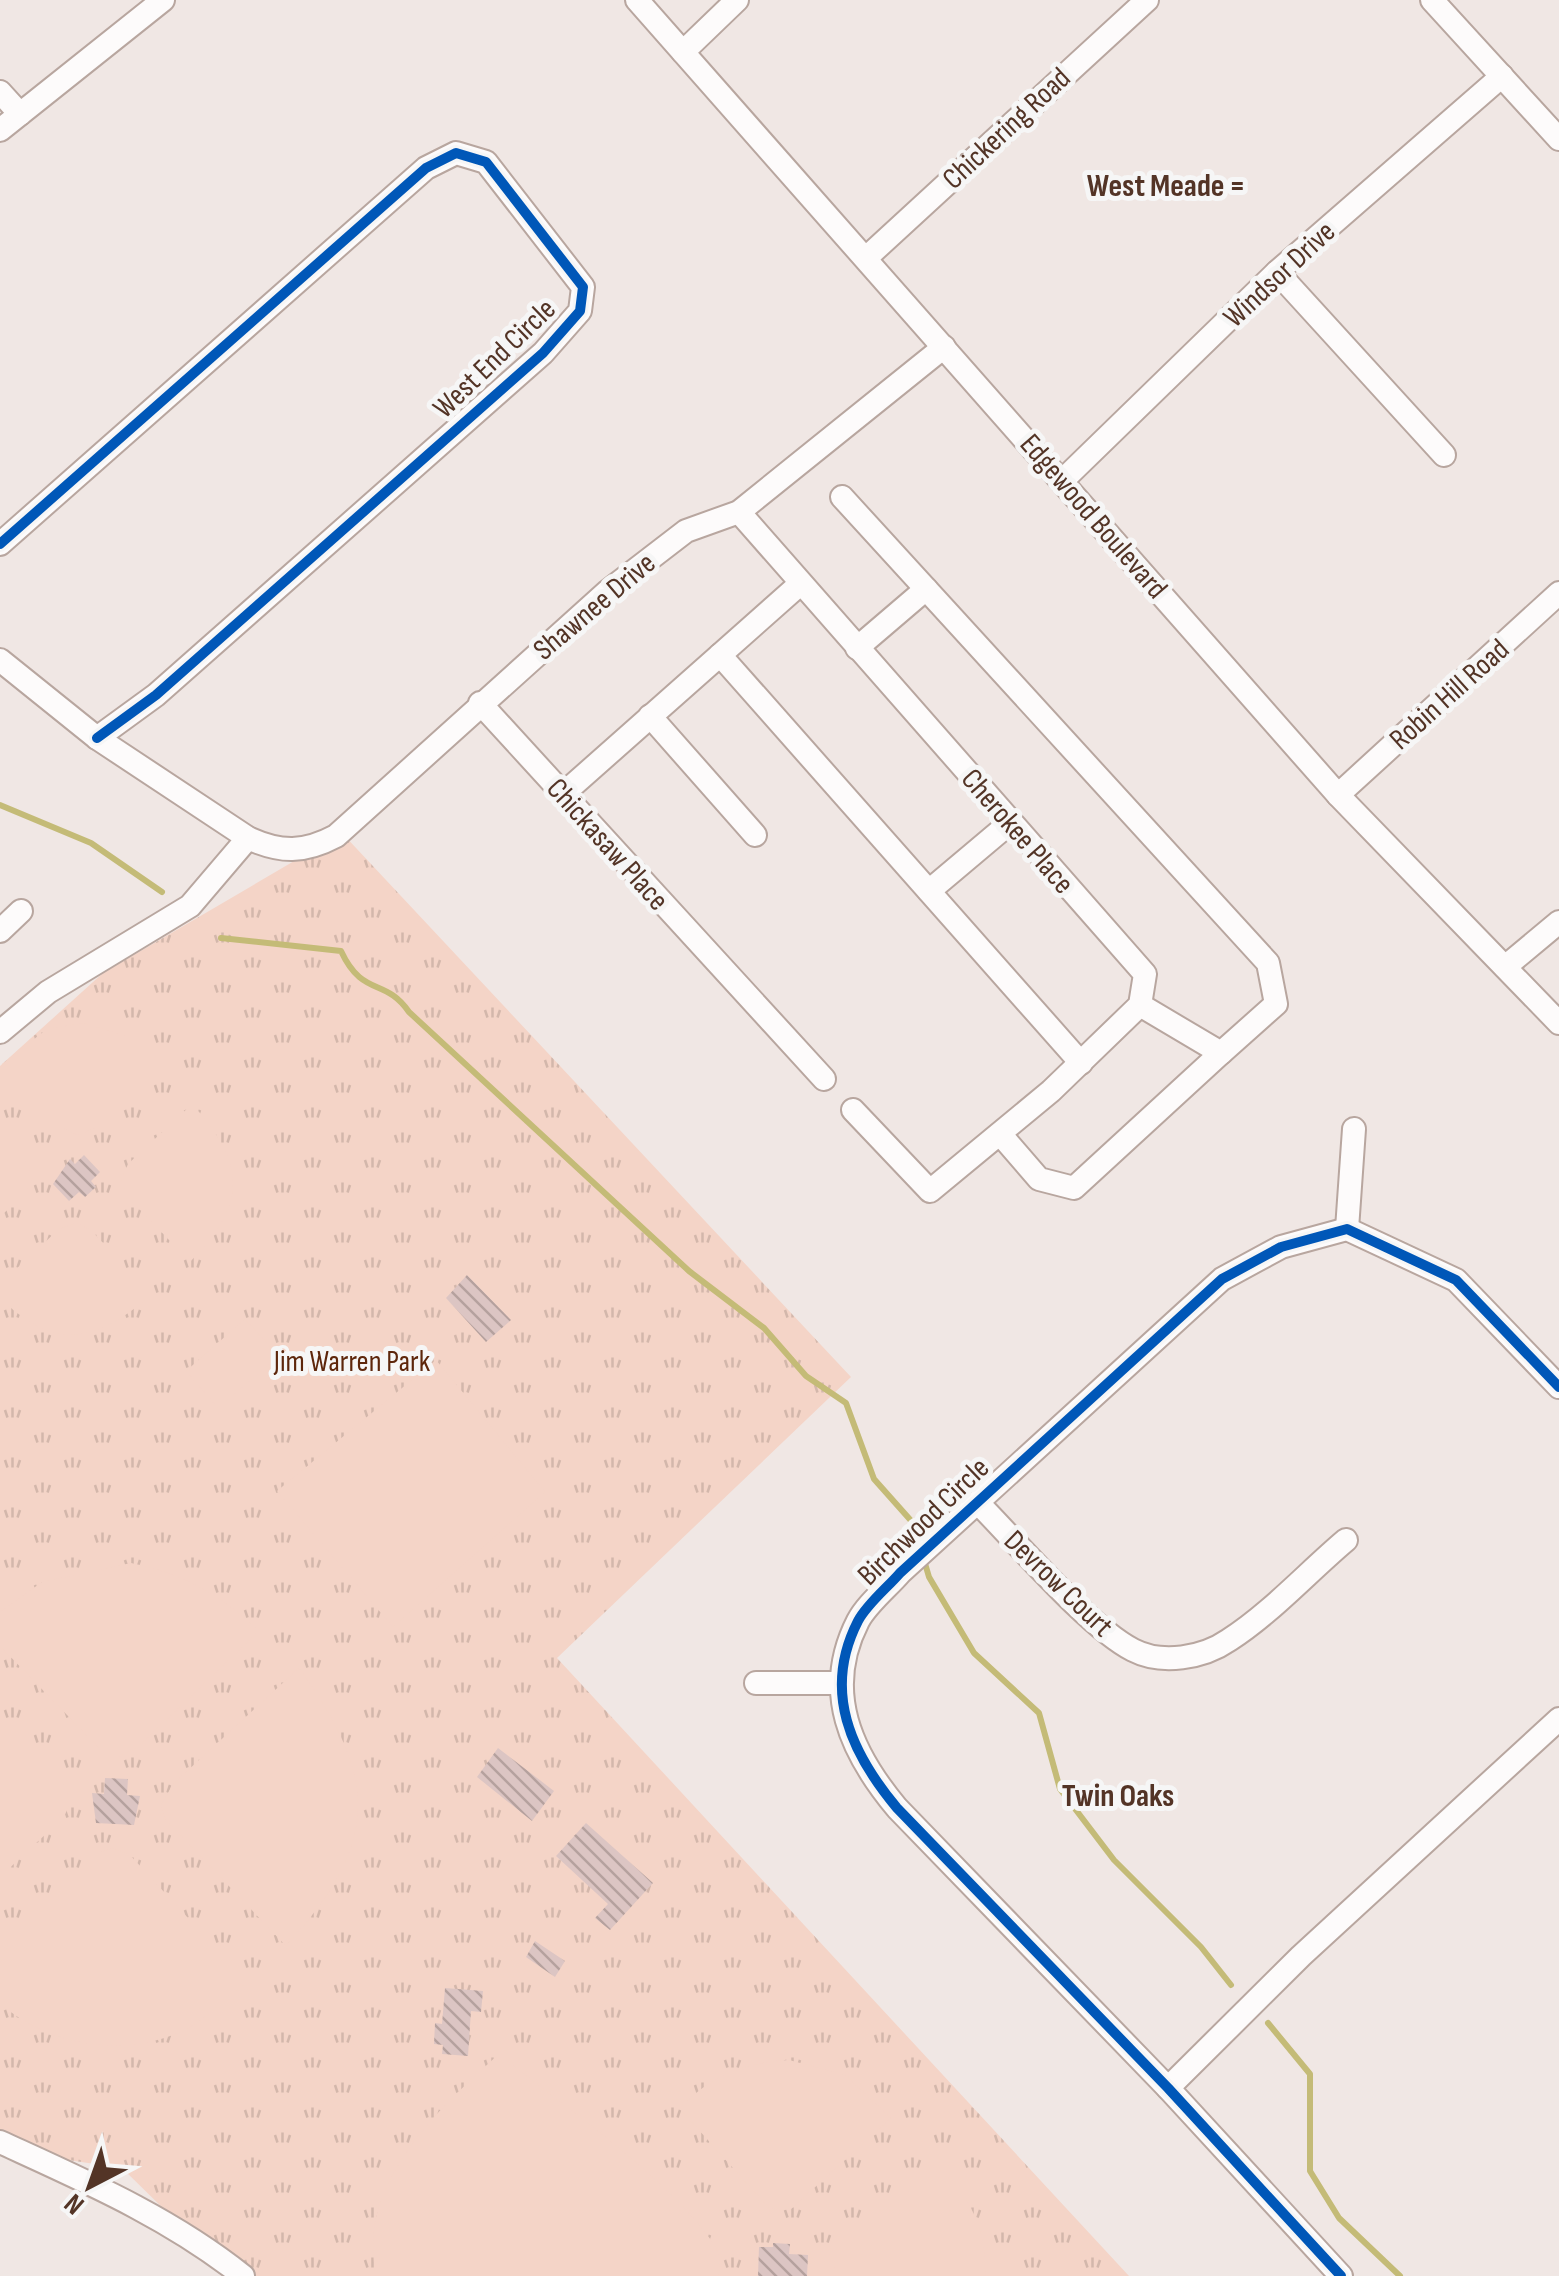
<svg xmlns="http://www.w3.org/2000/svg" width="1559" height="2276" font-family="'Sofia Sans Condensed',sans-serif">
<defs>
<pattern id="park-tufts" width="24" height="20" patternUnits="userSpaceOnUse" patternTransform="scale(2.5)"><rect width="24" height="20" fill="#f4d4c7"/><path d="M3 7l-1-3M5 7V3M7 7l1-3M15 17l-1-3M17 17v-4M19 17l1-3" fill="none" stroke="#d3b7ab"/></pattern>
<pattern id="building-back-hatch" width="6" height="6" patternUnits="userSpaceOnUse" patternTransform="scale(2.5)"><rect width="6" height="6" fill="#dcc5c3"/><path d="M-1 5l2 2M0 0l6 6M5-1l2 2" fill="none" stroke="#b5a19e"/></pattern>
</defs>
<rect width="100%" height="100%" fill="#f0e7e4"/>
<polygon fill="url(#park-tufts)" points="342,833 851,1377 557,1658 1129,2276 232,2276 122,2168 0,2150 0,1066 103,973"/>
<g fill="#f4d4c7">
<polygon points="84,1023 125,1036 160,1067 95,1128 78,1135 62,1128 2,1064 47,1029"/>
<path d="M 192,1104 C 247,1164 247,1204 190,1262 L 128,1197 L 121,1179 L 128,1164 Z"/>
<polygon points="0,1134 25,1160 33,1178 25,1193 0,1217"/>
<path d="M 76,1223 L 91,1230 L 151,1295 C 97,1342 55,1352 0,1298 L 0,1284 L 59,1229 Z"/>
<polygon points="245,1319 279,1356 218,1408 186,1371"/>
<polygon points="436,1360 545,1492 393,1627 277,1491"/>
<path d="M 131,1563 C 182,1573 221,1595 259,1631 L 138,1747 L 117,1758 L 101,1750 L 0,1646 L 0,1612 L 42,1582 Z"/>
<path d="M 299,1668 C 380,1780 379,1844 286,1946 L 166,1820 L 161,1805 L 173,1784 Z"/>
<polygon points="0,1717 63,1783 71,1801 64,1817 0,1877"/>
<path d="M 113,1848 L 130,1855 L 247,1982 C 227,1997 206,2019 184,2030 C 126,2059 47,2046 0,2003 L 0,1948 L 101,1852 Z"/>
<path d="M 499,2054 C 561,2104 666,2176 711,2240 C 719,2250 722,2264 718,2276 L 375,2276 C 374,2261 372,2244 374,2229 C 385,2158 448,2100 499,2054 Z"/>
<path d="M 789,2060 L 845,2075 L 891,2118 L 790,2210 L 769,2208 L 680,2109 C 708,2076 747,2062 789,2060 Z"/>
<path d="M 936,2166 C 970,2195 988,2231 985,2276 L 842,2276 L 834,2267 L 840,2255 Z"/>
</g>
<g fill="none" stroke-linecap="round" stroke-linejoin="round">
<g stroke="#c4bb77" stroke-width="6">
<polyline points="0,805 91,843 162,892"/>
<path d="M 221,938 L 341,951 C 363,998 385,977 409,1012 L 689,1271 L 764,1328 L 806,1376 L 846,1403 L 874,1479 L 914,1524 L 921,1548"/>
<polyline points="924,1560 929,1577 974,1653 1039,1713 1060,1789 1114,1860 1201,1947 1231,1985"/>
<polyline points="1268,2023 1310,2074 1310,2171 1339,2218 1400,2276"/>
</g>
</g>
<g fill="url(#building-back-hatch)">
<polygon points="84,1155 100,1172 91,1181 96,1187 85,1197 79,1192 69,1201 53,1184 70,1159 75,1164"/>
<polygon points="467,1275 511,1320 486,1342 446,1298"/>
<polygon points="498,1748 554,1791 532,1821 477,1777"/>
<polygon points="105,1778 128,1779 127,1795 140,1796 134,1825 96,1823 92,1793 104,1794"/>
<polygon points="586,1823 653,1883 610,1930 595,1918 608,1904 556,1856"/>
<polygon points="535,1941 565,1961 555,1977 526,1957"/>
<polygon points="445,1988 483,1991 481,2012 471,2011 468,2056 442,2054 443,2045 434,2044 435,2023 442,2024"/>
<polygon points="773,2243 790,2244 789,2254 808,2255 807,2276 758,2276 759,2247 773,2247"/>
</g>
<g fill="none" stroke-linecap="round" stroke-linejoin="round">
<defs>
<g id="minor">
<polyline points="637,0 1338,795 1559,1023"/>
<polyline points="1432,0 1559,139"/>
<polyline points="683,52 737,0"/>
<polyline points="0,92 20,114"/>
<polyline points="0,130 163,0"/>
<polyline points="866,258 1147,0"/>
<polyline points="1277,272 1444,455"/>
<polyline points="1063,480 1277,272 1502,76"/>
<polyline points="842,497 1268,963 1276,1004 1221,1053 1140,1005"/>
<polyline points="739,512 1145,974 1140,1005 1051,1091 930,1191 853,1110"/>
<polyline points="0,544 426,168 456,153 486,162 583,287 580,311 543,353 156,695 97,738"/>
<polyline points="800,584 720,655 1081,1063"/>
<polyline points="857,648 926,589"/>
<path d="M 0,660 L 97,738 L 248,838 C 281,853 304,853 336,836 L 608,591 L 686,531 L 739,512 L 944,347"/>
<polyline points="480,703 824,1079"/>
<polyline points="650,716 755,835"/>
<polyline points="563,794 720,655"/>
<polyline points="1338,795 1559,593"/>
<polyline points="929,891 1011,822"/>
<polyline points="0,931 21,911"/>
<polyline points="1505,967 1559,922"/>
<polyline points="0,1032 48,992 190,906 248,838"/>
<polyline points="1001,1135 1039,1179 1074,1188 1221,1053"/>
<polyline points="1347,1229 1354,1129"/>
<path d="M 977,1502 C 1016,1541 1088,1627 1133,1650 C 1162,1665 1203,1658 1229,1640 C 1271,1613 1308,1572 1346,1540"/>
<polyline points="756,1683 839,1683"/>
<polyline points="1168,2088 1301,1956 1559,1719"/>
<path d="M 0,2142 C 85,2181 169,2217 243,2276"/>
<path d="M 1341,2276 L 1168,2088 L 897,1808 C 851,1753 822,1691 858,1621 C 867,1604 887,1588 900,1573 L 1222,1279 L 1281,1247 L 1347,1229 L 1456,1280 L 1559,1387"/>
</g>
</defs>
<use href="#minor" stroke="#b8a69f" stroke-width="26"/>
<use href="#minor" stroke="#fdfbfb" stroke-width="22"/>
<defs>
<g id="cycleway">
<polyline points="0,544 426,168 456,153 486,162 583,287 580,311 543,353 156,695 97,738"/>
<path d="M 1341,2276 L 1168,2088 L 897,1808 C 851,1753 822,1691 858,1621 C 867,1604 887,1588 900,1573 L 1222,1279 L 1281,1247 L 1347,1229 L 1456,1280 L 1559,1387"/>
</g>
</defs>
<use href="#cycleway" stroke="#f6f6f6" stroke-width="16"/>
<use href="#cycleway" stroke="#0057b8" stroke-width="10"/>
</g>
<g text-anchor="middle" stroke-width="10" stroke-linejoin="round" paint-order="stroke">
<g font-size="30" fill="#533426" stroke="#f6f6f6">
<text transform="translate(1006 128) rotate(-43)" y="10">Chickering Road</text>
<text transform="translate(1279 274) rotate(-43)" y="10">Windsor Drive</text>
<text transform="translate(494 358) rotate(-44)" y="10">West End Circle</text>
<text transform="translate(1094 516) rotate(49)" y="10">Edgewood Boulevard</text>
<text transform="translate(594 606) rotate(-40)" y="10">Shawnee Drive</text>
<text transform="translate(1449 694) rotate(-42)" y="10">Robin Hill Road</text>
<text transform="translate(1018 831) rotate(49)" y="10">Cherokee Place</text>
<text transform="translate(608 844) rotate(48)" y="10">Chickasaw Place</text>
<text transform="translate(923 1521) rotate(-44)" y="10">Birchwood Circle</text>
<text transform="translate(1059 1583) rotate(44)" y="10">Devrow Court</text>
</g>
<g font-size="30" fill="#5d260b" stroke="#f6f6f6">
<text x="352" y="1371">Jim Warren Park</text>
</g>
<g font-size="32" font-weight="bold" fill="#533426" stroke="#f6f6f6">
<text x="1166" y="196">West Meade =</text>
<text x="1118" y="1806">Twin Oaks</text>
</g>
</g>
<g transform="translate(90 2186) rotate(221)" stroke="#f6f6f6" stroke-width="8" paint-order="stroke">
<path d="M0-8L18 38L0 25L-18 38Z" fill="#533426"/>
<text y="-15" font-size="28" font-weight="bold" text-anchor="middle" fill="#533426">N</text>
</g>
</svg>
